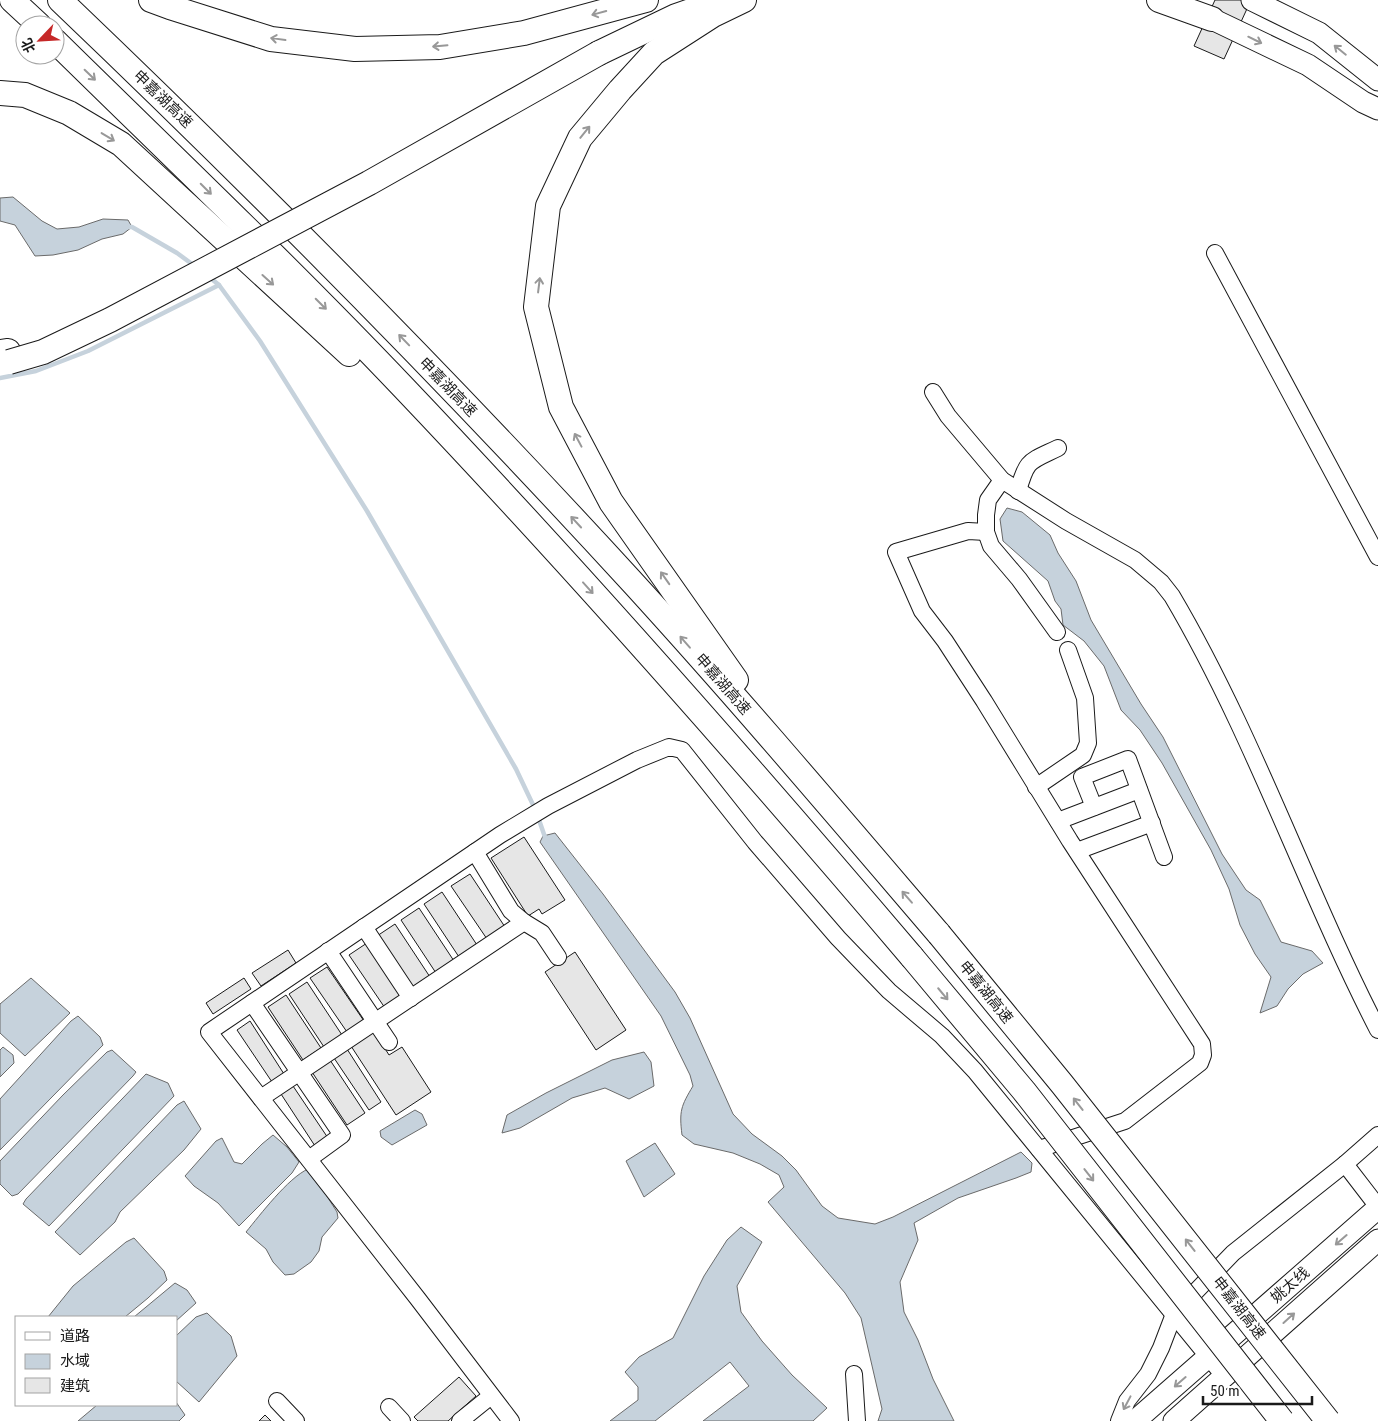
<svg xmlns="http://www.w3.org/2000/svg" width="1378" height="1421" font-family="'Roboto Condensed','Noto Sans SC',sans-serif">
<rect width="100%" height="100%" fill="#fff"/>
<g fill="#c6d2dc" stroke="#6a6a6a">
<polygon points="13,197 42,221 57,229 79,227 103,219 128,220 132,227 123,234 102,239 78,250 53,255 35,256 15,225 0,221 0,198"/>
<polygon points="1007,508 1022,512 1050,535 1058,553 1076,581 1091,620 1141,704 1163,737 1222,854 1246,890 1260,900 1281,942 1312,951 1323,963 1303,974 1288,989 1277,1006 1260,1013 1271,977 1255,954 1240,925 1229,889 1211,850 1162,763 1140,730 1121,710 1104,666 1084,641 1063,625 1061,609 1055,601 1048,581 1003,541 1000,519"/>
<path d="M 555,833 L 603,894 L 675,992 L 690,1018 L 733,1114 L 752,1134 L 782,1156 L 796,1170 L 822,1206 L 838,1218 L 875,1224 L 893,1217 L 1021,1152 L 1032,1163 L 1031,1172 L 1016,1178 L 958,1198 L 914,1223 L 918,1240 L 900,1282 L 904,1312 L 918,1340 L 933,1379 L 954,1421 L 878,1421 L 882,1409 L 861,1318 L 845,1293 L 768,1202 L 784,1187 L 779,1175 L 760,1164 L 733,1153 L 694,1144 L 682,1135 C 679,1111 681,1106 693,1086 L 690,1075 L 661,1016 L 540,842 L 543,836 Z"/>
<polygon points="31,978 70,1013 25,1056 0,1033 0,1004"/>
<polygon points="78,1016 100,1037 103,1045 0,1150 0,1099 71,1021"/>
<polygon points="3,1047 13,1055 14,1063 0,1077 0,1050"/>
<polygon points="112,1050 136,1072 133,1076 18,1194 12,1196 0,1184 0,1161 63,1095 107,1052"/>
<polygon points="644,1052 651,1062 654,1086 629,1099 605,1088 572,1098 520,1128 502,1133 507,1115 546,1093 612,1060"/>
<polygon points="146,1074 168,1083 174,1096 49,1226 23,1204 26,1199"/>
<polygon points="184,1101 201,1129 184,1150 120,1212 115,1222 80,1255 55,1232 177,1105"/>
<polygon points="415,1110 422,1114 427,1125 392,1145 381,1137 380,1131"/>
<polygon points="273,1135 287,1147 299,1162 292,1173 239,1226 218,1203 194,1186 185,1176 216,1141 222,1138 234,1162 242,1164 262,1144"/>
<polygon points="655,1143 675,1174 644,1197 626,1161"/>
<path d="M 308,1169 L 316,1179 L 337,1212 L 338,1218 L 322,1237 L 319,1251 L 311,1262 L 294,1274 L 285,1275 L 273,1262 L 266,1249 L 246,1232 C 260,1215 288,1178 308,1169 Z"/>
<polygon points="741,1227 762,1242 737,1286 741,1312 762,1341 792,1375 827,1408 813,1421 703,1421 749,1386 730,1362 655,1421 610,1421 638,1400 638,1387 625,1372 639,1357 673,1338 704,1276 727,1240"/>
<polygon points="134,1238 164,1271 167,1280 148,1298 125,1317 48,1317 73,1286 126,1242"/>
<polygon points="175,1283 187,1290 196,1303 176,1321 176,1317 134,1317"/>
<polygon points="207,1313 231,1336 237,1356 199,1402 176,1381 176,1336 196,1317"/>
<polygon points="176,1402 185,1415 179,1421 78,1421 97,1405 176,1405"/>
</g>
<g fill="none" stroke-linecap="round" stroke-linejoin="round">
<g stroke="#c6d2dc" stroke-width="4.5">
<polyline points="128,227 132,227 177,253 196,267"/>
<polyline points="208,276 219,285 260,341 367,511 516,769 535,809"/>
<polyline points="0,378 36,371 88,351 219,285"/>
<polyline points="538,817 546,840"/>
</g>
</g>
<g fill="#e6e6e6" stroke="#1a1a1a">
<polygon points="1215,0 1251,0 1224,59 1194,46"/>
<polygon points="524,837 565,900 542,914 539,909 528,916 491,858"/>
<polygon points="470,874 505,927 487,939 451,886"/>
<polygon points="442,892 477,945 459,957 424,904"/>
<polygon points="419,908 454,961 436,973 401,920"/>
<polygon points="395,924 430,977 412,989 377,936"/>
<polygon points="367,943 403,996 385,1008 349,955"/>
<polygon points="288,950 296,963 261,986 252,973"/>
<polygon points="575,952 626,1030 596,1050 545,972"/>
<polygon points="327,967 364,1021 347,1032 310,978"/>
<polygon points="244,978 251,989 213,1014 206,1003"/>
<polygon points="307,982 342,1035 324,1047 289,994"/>
<polygon points="286,995 321,1048 303,1060 268,1007"/>
<polygon points="250,1021 284,1074 272,1082 237,1030"/>
<polygon points="374,1031 389,1055 402,1047 431,1092 396,1115 351,1046"/>
<polygon points="347,1049 381,1102 369,1110 334,1058"/>
<polygon points="330,1060 365,1113 347,1125 312,1072"/>
<polygon points="293,1086 328,1138 315,1146 281,1094"/>
<polygon points="459,1377 476,1396 448,1421 418,1421 414,1417"/>
<polygon points="265,1415 271,1421 259,1421"/>
</g>
<g fill="none" stroke-linecap="round" stroke-linejoin="round">
<defs>
<g id="minor">
<polyline points="1215,253 1378,557"/>
<path d="M 933,392 L 948,416 L 1002,480 L 1066,521 L 1135,560 L 1161,582 L 1172,596 C 1254,735 1305,888 1378,1030"/>
<polyline points="1002,480 988,500 986,515 986,532 991,546 1019,579 1057,632"/>
<path d="M 1018,491 C 1027,459 1029,462 1058,448"/>
<polyline points="986,532 968,531 896,552 922,611 945,641 984,701 1070,841 1202,1044 1203,1055 1200,1063 1125,1121 1039,1149"/>
<polyline points="1036,787 1083,755 1088,743 1085,698 1068,650"/>
<polyline points="1094,807 1082,777 1128,759 1164,857"/>
<polyline points="1058,821 1139,790"/>
<polyline points="1077,851 1152,823"/>
<polyline points="475,852 511,911 524,922 542,933 558,957"/>
<polyline points="364,927 411,998"/>
<polyline points="328,951 389,1042"/>
<polyline points="252,1003 342,1135 309,1159"/>
<polyline points="261,1098 524,922"/>
<polyline points="1345,1164 1378,1207"/>
<polyline points="854,1374 857,1421"/>
<polyline points="277,1401 296,1421"/>
<polyline points="389,1407 402,1421"/>
<polyline points="460,1421 491,1396"/>
<polyline points="511,1421 418,1299 209,1032 500,835 548,806 637,760 669,747 682,750 755,842 838,938 889,991 942,1036 975,1071 1224,1376"/>
<polyline points="1119,1421 1127,1401 1148,1374 1161,1348 1174,1314 1233,1253 1345,1164 1378,1135"/>
</g>
<g id="major">
<polyline points="1252,0 1319,33 1378,80"/>
<polyline points="1212,19 1308,65 1363,102 1378,109"/>
<polyline points="1135,1421 1378,1208"/>
<polyline points="1174,1421 1378,1240"/>
</g>
<g id="highway">
<polyline points="12,0 39,25"/>
<path d="M 60,0 C 257,188 449,382 634,584 C 738,698 838,816 939,934"/>
<polyline points="151,0 170,7 271,39 355,49 440,47 524,33 646,0"/>
<polyline points="1159,0 1212,19"/>
<path d="M 55,41 C 172,156 291,269 404,388 C 579,572 747,763 912,957"/>
<polyline points="599,53 676,16 717,2"/>
<polyline points="0,93 25,95 69,113 121,144 349,354"/>
<polyline points="0,352 8,351"/>
<polyline points="736,680 611,502 561,407 536,307 548,206 580,138 620,90 654,53 713,15 744,0"/>
</g>
</defs>
<use href="#minor" stroke="#1a1a1a" stroke-width="18"/>
<use href="#major" stroke="#1a1a1a" stroke-width="23"/>
<use href="#highway" stroke="#1a1a1a" stroke-width="26"/>
<use href="#minor" stroke="#fff" stroke-width="16"/>
<use href="#major" stroke="#fff" stroke-width="21"/>
<use href="#highway" stroke="#fff" stroke-width="24"/>
<defs>
<g id="highway-bridge">
<polyline points="9,362 43,352 110,320 369,183 599,53"/>
<polyline points="939,934 1062,1084 1328,1421"/>
<polyline points="912,957 1024,1091 1282,1421"/>
</g>
</defs>
<use href="#highway-bridge" stroke="#1a1a1a" stroke-width="26" stroke-linecap="butt"/>
<use href="#highway-bridge" stroke="#fff" stroke-width="24"/>
</g>
<defs><path id="oneway-shaft" d="M-6 0H5M1.5-3L5.5 0L1.5 3" fill="none" stroke-width="1.6" stroke-linecap="round" stroke-linejoin="round" transform="scale(1.25)"/></defs>
<g stroke="#989898">
<use href="#oneway-shaft" transform="translate(599 13) rotate(165)"/>
<use href="#oneway-shaft" transform="translate(278 39) rotate(-172)"/>
<use href="#oneway-shaft" transform="translate(1255 40) rotate(26)"/>
<use href="#oneway-shaft" transform="translate(440 46) rotate(175)"/>
<use href="#oneway-shaft" transform="translate(1340 50) rotate(-141)"/>
<use href="#oneway-shaft" transform="translate(90 75) rotate(44)"/>
<use href="#oneway-shaft" transform="translate(585 132) rotate(-51)"/>
<use href="#oneway-shaft" transform="translate(108 137) rotate(31)"/>
<use href="#oneway-shaft" transform="translate(206 189) rotate(45)"/>
<use href="#oneway-shaft" transform="translate(268 280) rotate(42)"/>
<use href="#oneway-shaft" transform="translate(539 285) rotate(-83)"/>
<use href="#oneway-shaft" transform="translate(321 304) rotate(45)"/>
<use href="#oneway-shaft" transform="translate(404 340) rotate(-134)"/>
<use href="#oneway-shaft" transform="translate(578 440) rotate(-118)"/>
<use href="#oneway-shaft" transform="translate(576 522) rotate(-133)"/>
<use href="#oneway-shaft" transform="translate(665 578) rotate(-125)"/>
<use href="#oneway-shaft" transform="translate(588 588) rotate(48)"/>
<use href="#oneway-shaft" transform="translate(685 642) rotate(-131)"/>
<use href="#oneway-shaft" transform="translate(907 897) rotate(-131)"/>
<use href="#oneway-shaft" transform="translate(943 994) rotate(50)"/>
<use href="#oneway-shaft" transform="translate(1078 1104) rotate(-128)"/>
<use href="#oneway-shaft" transform="translate(1089 1175) rotate(52)"/>
<use href="#oneway-shaft" transform="translate(1341 1240) rotate(139)"/>
<use href="#oneway-shaft" transform="translate(1190 1245) rotate(-128)"/>
<use href="#oneway-shaft" transform="translate(1289 1318) rotate(-42)"/>
<use href="#oneway-shaft" transform="translate(1180 1382) rotate(139)"/>
<use href="#oneway-shaft" transform="translate(1127 1403) rotate(118)"/>
</g>
<g text-anchor="middle" stroke-width="4" stroke-linejoin="round" paint-order="stroke">
<g font-size="15" fill="#1a1a1a" stroke="#fff">
<text transform="translate(163 99) rotate(44)" y="5">申嘉湖高速</text>
<text transform="translate(448 387) rotate(46)" y="5">申嘉湖高速</text>
<text transform="translate(723 684) rotate(49)" y="5">申嘉湖高速</text>
<text transform="translate(986 992) rotate(51)" y="5">申嘉湖高速</text>
<text transform="translate(1290 1285) rotate(-41)" y="5">姚太线</text>
<text transform="translate(1239 1308) rotate(52)" y="5">申嘉湖高速</text>
</g>
</g>
<rect x="15" y="1316" width="162" height="90" fill="#ffffff" stroke="#a3a3a3"/>
<rect x="25" y="1332" width="25" height="8" fill="#ffffff" stroke="#a3a3a3"/>
<text x="60" y="1341" font-size="15" fill="#1a1a1a">道路</text>
<rect x="25" y="1354" width="25" height="15" fill="#c6d2dc" stroke="#a3a3a3"/>
<text x="60" y="1366" font-size="15" fill="#1a1a1a">水域</text>
<rect x="25" y="1378" width="25" height="15" fill="#e6e6e6" stroke="#a3a3a3"/>
<text x="60" y="1391" font-size="15" fill="#1a1a1a">建筑</text>
<g transform="translate(40 40) rotate(245)"><circle r="24" fill="#ffffff" stroke="#a3a3a3"/>
<path d="M0-4L9 19L0 12L-9 19Z" fill="#c62828"/>
<text y="-8" font-size="14" font-weight="bold" text-anchor="middle" fill="#1a1a1a">北</text>
</g>
<path d="M1203 1396v8h109v-8" fill="none" stroke="#1a1a1a" stroke-width="2.5"/>
<text x="1210" y="1396" font-size="15" fill="#1a1a1a" stroke="#ffffff" stroke-width="4" paint-order="stroke">50 m</text>
</svg>
